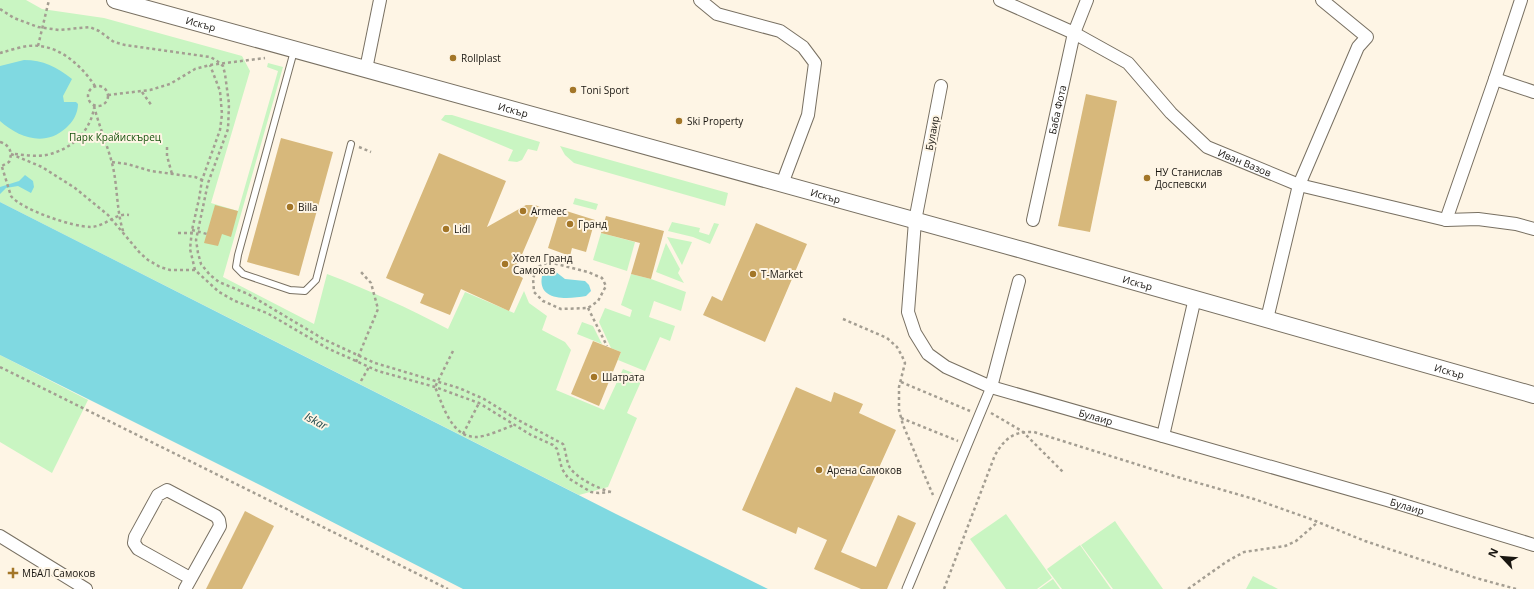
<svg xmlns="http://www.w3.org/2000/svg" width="1534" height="589" font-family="'Open Sans',sans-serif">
<rect width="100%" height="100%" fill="#fef5e5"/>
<g fill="#c9f5c2">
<path d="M 0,0 L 26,0 L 42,9 L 104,18 L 242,56 L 250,71 L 211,203 L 238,211 L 278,71 L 267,67 L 268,63 L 283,67 L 223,277 L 314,324 L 327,274 C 369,290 408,308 448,329 L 465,292 L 514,313 L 524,291 L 529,303 L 547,316 L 542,330 L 565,342 L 571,350 L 556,390 L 604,410 L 623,369 L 643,377 L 627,413 L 637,418 L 608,487 L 579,495 L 0,202 Z"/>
<polygon points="445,115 452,115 540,142 537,151 528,149 522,160 517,162 508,161 513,150 441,120"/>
<polygon points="560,146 728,193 725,206 574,163 565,155"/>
<polygon points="575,198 598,204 596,210 573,204"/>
<polygon points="672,222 700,228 699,232 709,235 714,223 719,224 710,244 693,237 668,231"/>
<polygon points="601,233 635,242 627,271 593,260"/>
<polygon points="667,237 692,242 682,265"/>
<polygon points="666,243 680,269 678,273 684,283 656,272"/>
<polygon points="631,274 651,279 686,292 681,311 654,301 649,317 675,326 670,341 660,337 645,371 618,360 621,352 611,348 599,322 605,308 630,317 632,310 621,305"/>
<polygon points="582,322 593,326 602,344 577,334"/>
<polygon points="0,355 88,400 52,473 0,442"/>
<polygon points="1006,514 1052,578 1037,589 1006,589 970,539"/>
<polygon points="1115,521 1121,530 1163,589 1113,589 1081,545"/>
<polygon points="1080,545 1111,589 1062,589 1047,569"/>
<polygon points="1253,576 1278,589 1246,589"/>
<polygon points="1053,579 1060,589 1039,589"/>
</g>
<g fill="#80d9e1">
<path d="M 24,60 C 43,60 57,67 72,79 L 63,96 L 64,102 L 76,102 L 78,104 C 78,113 73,122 66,128 C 45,147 19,138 0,121 L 0,66 Z"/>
<polygon points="25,175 33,181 34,187 31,193 18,186 6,188 0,194 0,187 19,181"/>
<polygon points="0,202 616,514 768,589 463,589 264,487 0,355"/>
<path d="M 549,271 L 556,272 L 565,279 L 585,281 L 589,285 L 591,291 L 586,296 C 569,299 537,302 542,276 Z"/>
</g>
<g fill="#d7b87b">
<polygon points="1086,94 1117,101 1090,232 1058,226"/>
<polygon points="281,138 333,152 299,276 247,262"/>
<polygon points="439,153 506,181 487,227 526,205 535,205 542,208 514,273 523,278 509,311 461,289 450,315 420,303 424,294 386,278"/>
<polygon points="215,205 238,211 231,237 222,234 218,246 204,243"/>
<polygon points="560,209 595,220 586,252 572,248 570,256 548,248"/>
<polygon points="606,216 664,231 651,279 631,274 640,243 601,233"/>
<polygon points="756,223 807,244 765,342 703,315 712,296 722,301"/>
<polygon points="593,341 621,352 599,406 571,394"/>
<polygon points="796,387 831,402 834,392 863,404 859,413 896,430 841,552 876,567 898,515 916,523 887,589 861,589 814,569 827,540 798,527 796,534 742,510"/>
<polygon points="245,511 274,526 242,589 206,589"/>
</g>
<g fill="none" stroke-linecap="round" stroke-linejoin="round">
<defs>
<polyline id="service" points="294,51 238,255 236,267 243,274 290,290 305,291 316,280 351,144"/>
<polyline id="pedestrian" points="907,589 991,387"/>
<g id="minor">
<polyline points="700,0 717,14 780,31 803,47 815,63 808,115 782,184"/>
<path id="s1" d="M 1000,0 L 1074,33 L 1128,63 L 1171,113 L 1207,147 L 1299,185 L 1446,220 L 1478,219 L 1516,224 L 1534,229"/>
<polyline points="366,69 380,0"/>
<polyline points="1495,79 1534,92"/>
<path id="s2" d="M 941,86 L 915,221 L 908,312 L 915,333 L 928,354 L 946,367 L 991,387 L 1387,500 L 1534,545"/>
<path id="s3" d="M 1033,220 L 1074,33 L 1087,0"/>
<polyline points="1446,220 1495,79 1521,0"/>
<polyline points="1267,319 1299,185 1358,47 1367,37 1322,0"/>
<polyline points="991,387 1019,281"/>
<polyline points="1163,436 1195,298"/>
<polyline points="0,536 86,589"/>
<polyline points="185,589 220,526 219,520 216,516 167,490 158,495 135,537 134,543 138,549 190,578"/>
</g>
<g id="secondary">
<path id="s4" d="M 115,0 L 1026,251 L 1534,395"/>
</g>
</defs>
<use href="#service" stroke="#787062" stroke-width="8"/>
<use href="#pedestrian" stroke="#787062" stroke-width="11"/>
<use href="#minor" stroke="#787062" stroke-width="14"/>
<use href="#secondary" stroke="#787062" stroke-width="18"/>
<g stroke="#a49e92" stroke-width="2.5" stroke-dasharray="3 3" stroke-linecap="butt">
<path d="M 0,9 L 14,18 L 38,27 L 59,30 L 90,27 L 99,31 L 114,42 L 125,45 L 210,57 L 216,60 L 223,66 L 225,74 L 229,104 L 228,129 L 208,183 L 196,240 L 198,253 L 201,264 L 210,275 L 219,282 L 248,294 L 325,340 L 375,363 L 459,388 L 484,399 L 518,420 L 563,444 C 566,451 566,459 569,466 C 574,477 599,489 611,492"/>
<polyline points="38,46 49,0"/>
<path d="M 0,53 C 12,50 27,44 39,46 C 63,48 83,68 95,86"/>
<circle cx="98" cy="96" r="10"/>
<polyline points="142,92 152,106"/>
<polyline points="108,95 150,90 170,84 195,69 210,65 265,58"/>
<path d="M 94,106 C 99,126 107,144 112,163 C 118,186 116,211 124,234"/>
<path d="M 0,142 C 10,145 13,153 9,162 L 0,167"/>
<polyline points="167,147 167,156 172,174"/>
<polyline points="359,147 371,152"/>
<polyline points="11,154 42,167 75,188 108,215 140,253 148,260 160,267 170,270 195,270 219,292 235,301 267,313 327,348 378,371 435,387 479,403 531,435 553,445 557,449 562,469 568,478 591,492 599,493 609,492"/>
<path d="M 15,154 C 25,155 36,157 46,155 C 71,150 90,132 94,108"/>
<polyline points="112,162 127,164 151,171 195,177 202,180"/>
<path d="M 2,167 L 11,196 C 22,210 73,227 91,227 C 107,226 114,213 129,215"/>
<polyline points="192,230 207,234"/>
<polyline points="178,233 191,233"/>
<polygon points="549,262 588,272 602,278 606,286 598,301 588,308 561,309 543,301 534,292 533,278 538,267"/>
<polyline points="195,270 190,249 192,230 199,199 202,180 220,130 222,114 220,91 210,65"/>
<polyline points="588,308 607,346"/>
<polyline points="843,319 887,338 897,347 902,356 905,363 899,387 899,410 903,425 933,495"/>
<path d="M 453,351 L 435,387 C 443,405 451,437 476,437 C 486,437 503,429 514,425"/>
<polyline points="356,362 378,309 371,283 361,272"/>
<polyline points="0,367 448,589"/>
<polyline points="361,381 369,367"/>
<polyline points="901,382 970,411"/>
<polyline points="991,413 1022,431 1063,472"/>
<polyline points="901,418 958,441"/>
<polyline points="463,434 479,403"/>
<path d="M 944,589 L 995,455 C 1005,438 1014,431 1034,432 L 1174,476 L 1254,499 L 1308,518 L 1365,541 L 1476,578 L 1516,589"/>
<polyline points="1188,589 1226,562 1244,552 1285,546 1296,541 1318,522"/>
</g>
<use href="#service" stroke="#fff" stroke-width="6"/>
<use href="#pedestrian" stroke="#fff" stroke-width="9"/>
<use href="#minor" stroke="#fff" stroke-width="12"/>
<use href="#secondary" stroke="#fff" stroke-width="16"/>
</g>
<g fill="#a37628" stroke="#fef5e5" stroke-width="1.5">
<circle cx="453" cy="58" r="4"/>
<circle cx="573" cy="90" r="4"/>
<circle cx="679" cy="121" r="4"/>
<circle cx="1147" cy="178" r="4"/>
<circle cx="290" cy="207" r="4"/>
<circle cx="523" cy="211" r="4"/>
<circle cx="570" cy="224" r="4"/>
<circle cx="446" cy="229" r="4"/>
<circle cx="505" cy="264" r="4"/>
<circle cx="753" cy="274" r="4"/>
<circle cx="594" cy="377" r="4"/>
<circle cx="819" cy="470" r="4"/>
<path d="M11 567h4v4h4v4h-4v4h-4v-4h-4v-4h4z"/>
</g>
<g text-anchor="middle" stroke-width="4" stroke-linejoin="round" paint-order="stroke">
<g font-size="10" fill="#191611" stroke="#fef5e5">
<text dy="4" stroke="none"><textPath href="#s4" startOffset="89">Искър</textPath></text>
<text dy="4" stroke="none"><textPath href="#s3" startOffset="113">Баба Фота</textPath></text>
<text dy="4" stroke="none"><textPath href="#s4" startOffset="413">Искър</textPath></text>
<text transform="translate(932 133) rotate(-79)" y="4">Булаир</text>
<text dy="4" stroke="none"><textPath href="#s1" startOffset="299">Иван Вазов</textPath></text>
<text dy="4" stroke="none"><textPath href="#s4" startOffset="737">Искър</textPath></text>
<text dy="4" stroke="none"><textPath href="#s4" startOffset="1061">Искър</textPath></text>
<text dy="4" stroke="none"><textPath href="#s4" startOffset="1385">Искър</textPath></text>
<text dy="4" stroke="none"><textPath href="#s2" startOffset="456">Булаир</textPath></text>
<text dy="4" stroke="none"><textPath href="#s2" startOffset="780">Булаир</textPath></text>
</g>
<g font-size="10" fill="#191611" stroke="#fef5e5" text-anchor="start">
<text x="461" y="62">Rollplast</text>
<text x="581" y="94">Toni Sport</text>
<text x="687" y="125">Ski Property</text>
<text x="1155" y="176">НУ Станислав<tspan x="1155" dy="12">Доспевски</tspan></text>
<text x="298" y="211">Billa</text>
<text x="531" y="215">Armeec</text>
<text x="578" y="228">Гранд</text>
<text x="454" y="233">Lidl</text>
<text x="513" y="262">Хотел Гранд<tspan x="513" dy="12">Самоков</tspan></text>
<text x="761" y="278">T-Market</text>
<text x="602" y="381">Шатрата</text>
<text x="827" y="474">Арена Самоков</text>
<text x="22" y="577">МБАЛ Самоков</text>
</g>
<g font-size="10" fill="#17530e" stroke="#fef5e5">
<text x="115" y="141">Парк Крайискърец</text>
</g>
<g font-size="11" font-style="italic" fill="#143e42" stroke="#fef5e5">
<text transform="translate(316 421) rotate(28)" y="4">Iskar</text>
</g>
</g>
<g transform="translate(1502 557) rotate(296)" stroke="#fef5e5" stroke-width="3" paint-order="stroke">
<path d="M0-3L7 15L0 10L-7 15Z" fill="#191611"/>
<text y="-6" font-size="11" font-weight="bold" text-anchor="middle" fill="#191611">N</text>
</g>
</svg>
